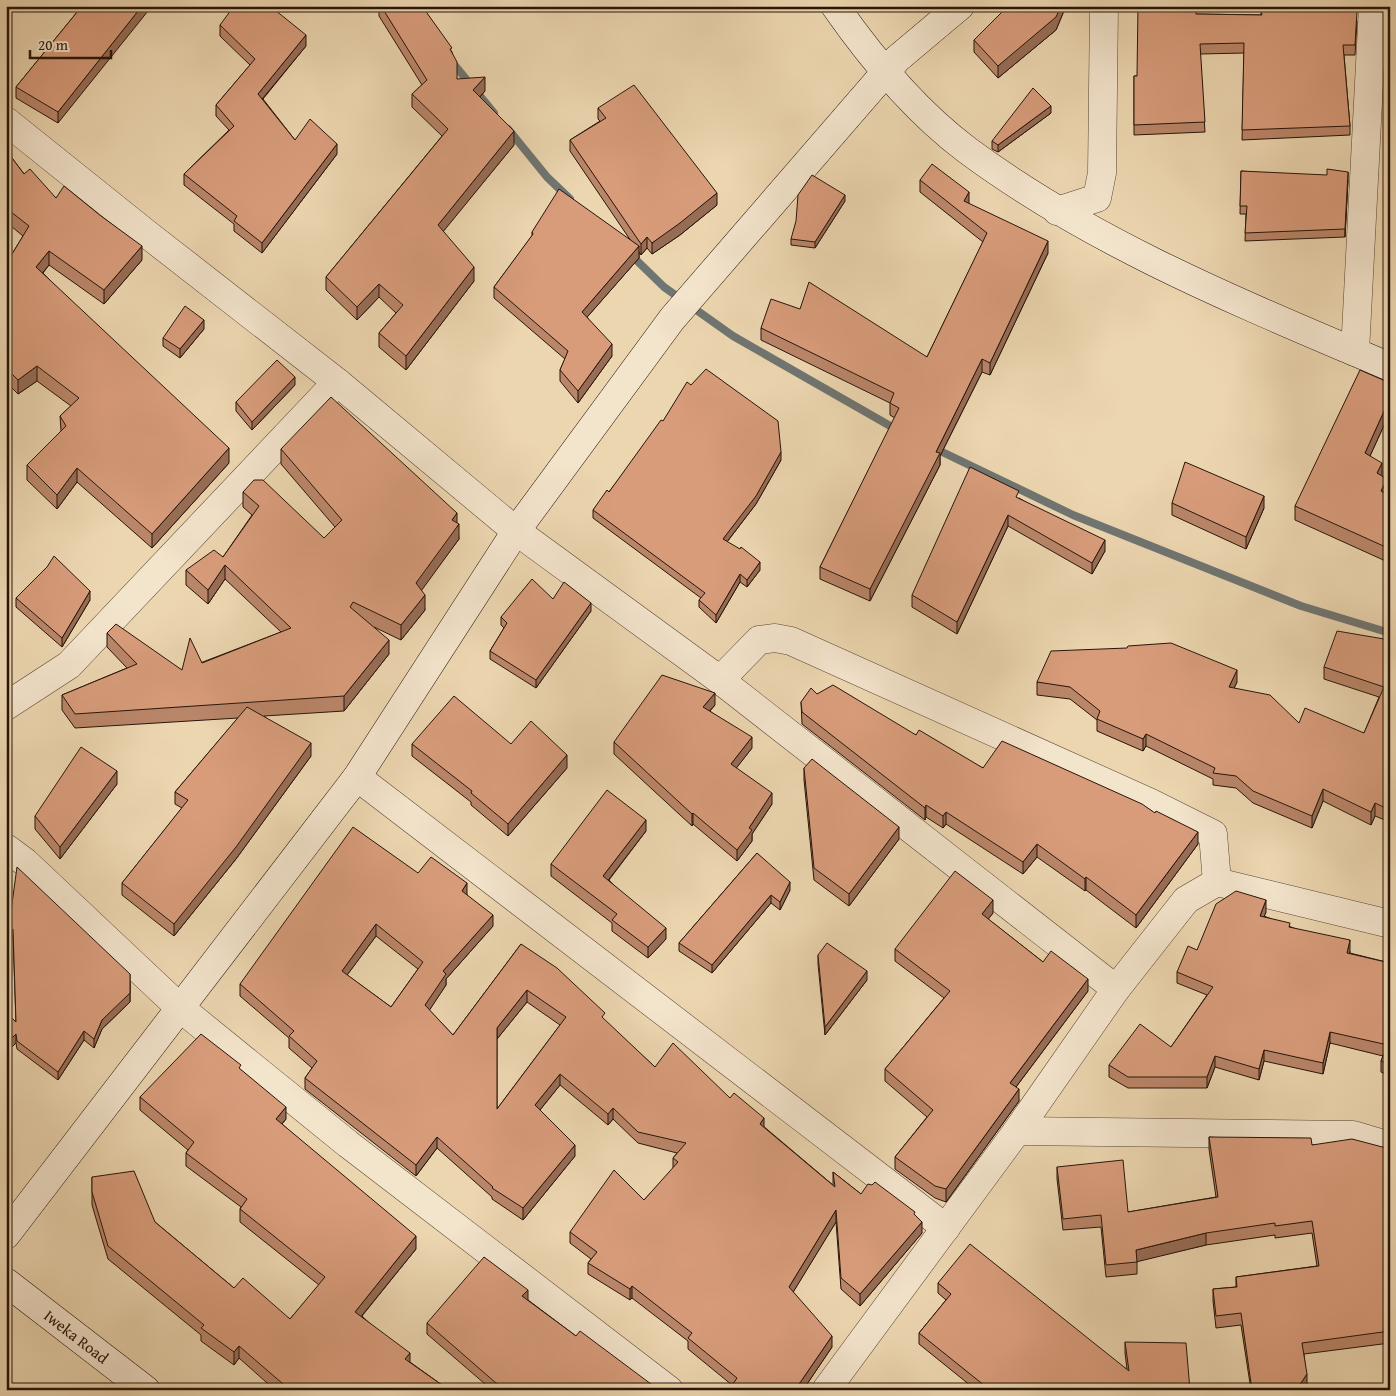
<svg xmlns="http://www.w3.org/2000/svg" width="1396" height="1396" font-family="'Gentium Book Plus',serif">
<rect width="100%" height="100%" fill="#ecd6b0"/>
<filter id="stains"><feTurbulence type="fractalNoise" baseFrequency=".004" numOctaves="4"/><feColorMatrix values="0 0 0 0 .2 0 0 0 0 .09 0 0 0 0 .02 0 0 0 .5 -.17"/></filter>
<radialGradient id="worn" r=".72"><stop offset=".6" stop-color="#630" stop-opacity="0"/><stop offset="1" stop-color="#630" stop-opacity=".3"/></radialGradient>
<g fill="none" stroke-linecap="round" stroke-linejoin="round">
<g stroke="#6f7572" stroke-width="8">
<polyline points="452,62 494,113"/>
<polyline points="508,129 547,177 570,199"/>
<polyline points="630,254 664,287 733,336 899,431"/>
<polyline points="934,448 1073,515 1301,606 1390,633"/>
</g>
<defs>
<g id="street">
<polyline points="6,121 147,234 337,382 516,531 720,680 1116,989"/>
<polyline points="1057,211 1097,198 1102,173 1104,6"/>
<polyline points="1355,352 1373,6"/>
<polyline points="720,680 759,640 775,638 791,641 1151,803 1213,834 1217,882"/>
<polyline points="6,706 69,665 337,382"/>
<polyline points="357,777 946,1228"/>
<polyline points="6,848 25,862 179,1007 348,1144 669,1390"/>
<polyline points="1017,1131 1353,1135 1390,1146"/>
<polyline points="826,1390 1017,1131 1116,989 1186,900 1217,882 1390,924"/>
</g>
<g id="secondary">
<path d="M 835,6 C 872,59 915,111 967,150 C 1095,245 1245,305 1390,367"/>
<polyline points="6,1235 357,777 516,531 672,319 897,59 960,6"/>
<path id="s1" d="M 6,1282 L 146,1390"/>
</g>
</defs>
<use href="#street" stroke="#584433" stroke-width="29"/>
<use href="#secondary" stroke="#271409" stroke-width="29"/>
<use href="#street" stroke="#f3e4cc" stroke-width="28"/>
<use href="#secondary" stroke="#f3e4cc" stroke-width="28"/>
</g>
<g fill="#ba866a" stroke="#271409" fill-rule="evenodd">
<polygon points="82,6 58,123 16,98 16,87"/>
<polygon points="379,6 422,6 452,52 457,79 485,91 480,97 514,145 443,231 474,281 406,370 379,347 379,333 396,313 379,297 357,320 326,290 326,277 442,136 412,107 412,94 422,85 379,16"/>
<polygon points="1008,6 1066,6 1056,30 998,78 974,52 974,40"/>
<polygon points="1270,6 1345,6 1345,11 1357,21 1355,55 1344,55 1350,126 1350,135 1242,140 1244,53 1200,54 1205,132 1134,135 1134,76 1137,76 1196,14 1261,15 1261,11 1271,11"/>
<polygon points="220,25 306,46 263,99 295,140 337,154 262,253 234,231 234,224 184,185 184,174 229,130 216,116 216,105 250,65 220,36"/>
<polygon points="598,108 717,205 680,235 652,254 647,248 641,255 639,252 639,258 587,317 612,356 578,403 560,381 560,370 565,359 494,298 494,287 532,236 532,232 631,241 570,151 570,140 600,121 598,119"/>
<polygon points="1051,113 998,152 992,149 992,141"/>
<polygon points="6,150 24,174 56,198 142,260 104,304 49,265 43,273 229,463 152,548 77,482 57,509 27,480 27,465 61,431 60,416 71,406 37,381 18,394 6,382 6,264 23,236 6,222"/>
<polygon points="1241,171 1348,180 1345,237 1245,241 1246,214 1240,214"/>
<polygon points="920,180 969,204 1048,253 990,375 982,372 940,456 940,465 870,601 820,579 820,567 895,418 890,415 890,403 761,340 761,328 927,357 983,242 920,192"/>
<polygon points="845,201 815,248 791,245 791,239"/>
<polygon points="204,329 180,358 163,346 163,338"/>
<polygon points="1390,383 1390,412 1370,456 1382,476 1387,493 1387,495 1390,496 1390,563 1295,520 1295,506"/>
<polygon points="295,385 252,430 236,411 236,402"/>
<polygon points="663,421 781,460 756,504 727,542 760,570 747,587 740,582 716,623 699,607 699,600 701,598 593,518 593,510 609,492"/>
<polygon points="281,449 457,523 459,539 421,590 425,610 401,640 374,627 389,654 344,711 264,716 311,756 236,859 174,936 122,895 122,883 182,808 175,804 175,792 238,718 75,728 62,710 62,695 127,668 107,647 107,633 182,670 281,632 225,579 208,604 186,585 186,570 223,557 252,515 243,507 243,492 324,538 335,527 281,464"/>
<polygon points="1019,498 1105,551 1092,574 1008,526 957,634 912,607 912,595"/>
<polygon points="1172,503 1264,508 1246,549 1172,515"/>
<polygon points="16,598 90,600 62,647 16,607"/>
<polygon points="591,611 536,688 490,659 490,651 504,628 501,625 501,617"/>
<polygon points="1390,640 1390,822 1375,816 1371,825 1323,801 1312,828 1253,803 1236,788 1213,785 1213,779 1146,746 1143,751 1097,731 1097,720 1070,699 1037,695 1037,682 1237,682 1234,688 1299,723 1364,733 1379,697 1324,679 1324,667"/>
<polygon points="817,694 916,735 983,768 1198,844 1136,928 1086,890 1085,891 1037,857 1023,874 946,824 943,828 926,817 925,820 802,724 801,702"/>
<polygon points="715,705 710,711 752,748 736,768 772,804 752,834 752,841 737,861 693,824 692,826 614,754 614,742"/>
<polygon points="412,744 511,744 567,768 508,836 471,805 471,802 412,756"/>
<polygon points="804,768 899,839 849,906 814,880 804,780"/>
<polygon points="117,784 60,859 35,829 35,816"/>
<polygon points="646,831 609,880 666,939 648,958 612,931 612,923 551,876 551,864"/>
<polygon points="757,853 790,890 780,910 771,903 712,973 679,951 679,943"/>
<path d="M 418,873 L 467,894 L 467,895 L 493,926 L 446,979 L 446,985 L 429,1010 L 453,1035 L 521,944 L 655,1067 L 730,1098 L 833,1185 L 833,1172 L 861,1194 L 915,1215 L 922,1233 L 860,1306 L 841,1289 L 836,1222 L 793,1292 L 832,1347 L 803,1390 L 729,1390 L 732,1385 L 688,1349 L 688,1341 L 632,1298 L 630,1300 L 588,1274 L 588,1263 L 591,1259 L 570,1243 L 570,1232 L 644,1200 L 673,1169 L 673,1158 L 677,1153 L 638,1143 L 613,1119 L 608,1125 L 560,1085 L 540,1110 L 575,1156 L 523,1220 L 492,1199 L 492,1197 L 437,1148 L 416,1176 L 305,1089 L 305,1078 L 312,1068 L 289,1048 L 289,1038 L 240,996 L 240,984 ZM 376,936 L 418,969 L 391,1007 L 347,975 ZM 527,1002 L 560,1025 L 497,1109 L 497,1039 Z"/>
<polygon points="1266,912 1264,916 1350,951 1350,953 1390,963 1390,1076 1381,1072 1381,1061 1383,1056 1330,1043 1323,1074 1264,1061 1259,1080 1215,1067 1207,1088 1128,1088 1109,1077 1109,1065 1171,1047 1207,995 1177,983 1177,972 1197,950"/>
<polygon points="993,913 988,919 1043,962 1088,991 1016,1087 1019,1101 946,1202 935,1198 895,1169 895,1157 927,1117 885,1081 885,1069 944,998 895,961 895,949"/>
<polygon points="8,933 130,982 130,1002 102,1029 94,1048 84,1040 58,1080 17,1049 16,1043 6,1053 6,1013 16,1022 13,937 8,942"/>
<polygon points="818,955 867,980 825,1035 818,964"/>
<polygon points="241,1070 286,1119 282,1124 416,1249 362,1316 410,1362 449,1390 275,1390 239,1358 234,1365 201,1341 201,1335 108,1259 92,1205 92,1177 155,1222 234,1288 290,1319 319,1285 240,1222 240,1209 241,1207 186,1166 186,1153 188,1150 140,1110 140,1097"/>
<polygon points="1209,1137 1312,1145 1390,1149 1390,1343 1304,1354 1307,1386 1304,1390 1251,1390 1241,1325 1216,1328 1213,1301 1213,1289 1236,1287 1236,1277 1317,1266 1312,1233 1275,1238 1275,1235 1206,1245 1137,1261 1137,1274 1106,1277 1101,1227 1063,1230 1057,1179 1057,1167 1128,1212 1216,1197 1209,1149"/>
<polygon points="938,1283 1127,1369 1125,1353 1125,1342 1190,1390 976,1390 919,1344 919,1333 946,1300 938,1293"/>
<polygon points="528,1300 576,1336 659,1390 492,1390 427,1334 427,1323"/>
</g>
<g fill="#976d56" stroke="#271409">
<polygon points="142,6 152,6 58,123 58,112"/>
<polygon points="1061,6 1066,6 1056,30 998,78 998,66"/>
<polygon points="306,35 306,46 258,104 258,94"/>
<polygon points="485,77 485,91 473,104 473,90"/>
<polygon points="1051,106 1051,113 998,152 998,145"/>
<polygon points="514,131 514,145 438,238 438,225"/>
<polygon points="337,144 337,154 262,253 262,243"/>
<polygon points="1348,172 1348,180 1345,237 1345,229"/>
<polygon points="969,192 969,204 964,201"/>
<polygon points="717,193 717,205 680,235 652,254 652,243"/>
<polygon points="845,195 845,201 815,248 815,242"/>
<polygon points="647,237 647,248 641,255 641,244"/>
<polygon points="1048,241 1048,253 990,375 990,363"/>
<polygon points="142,246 142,260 104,304 104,290"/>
<polygon points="639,246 639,258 582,323 582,312"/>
<polygon points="49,251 49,265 36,281 36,267"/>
<polygon points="474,267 474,281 406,370 406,356"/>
<polygon points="379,284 379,297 357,320 357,307"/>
<polygon points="204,320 204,329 180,358 180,349"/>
<polygon points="612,344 612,356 578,403 578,391"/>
<polygon points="982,359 982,372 940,456 940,465 870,601 870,589 936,452"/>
<polygon points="37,366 37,381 18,394 18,380"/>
<polygon points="295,377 295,385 252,430 252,422"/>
<polygon points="1390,398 1390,412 1365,467 1365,453"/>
<polygon points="229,448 229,463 152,548 152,534"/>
<polygon points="781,452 781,460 756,504 723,547 723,539"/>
<polygon points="1382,463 1382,477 1377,473"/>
<polygon points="77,468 77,482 57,509 57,495"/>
<polygon points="1387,479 1387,493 1381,506 1381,491"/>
<polygon points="1264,496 1264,508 1246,549 1246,537"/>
<polygon points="457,513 457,527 459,524 459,539 416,598 416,583 452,520"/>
<polygon points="1008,515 1008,526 957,634 957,622"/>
<polygon points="1105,540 1105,551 1092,574 1092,563"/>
<polygon points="760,562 760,570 747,587 747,580"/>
<polygon points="225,565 225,579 208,604 208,590"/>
<polygon points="740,574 740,582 716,623 716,615"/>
<polygon points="90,591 90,600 62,647 62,638"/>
<polygon points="425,595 425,610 401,640 401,625"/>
<polygon points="591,603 591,611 536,688 536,680"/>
<polygon points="389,640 389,654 344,711 344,696"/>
<polygon points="1237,670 1237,682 1229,699 1229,687"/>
<polygon points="715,693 715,705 703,718 703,707"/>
<polygon points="1146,734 1146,746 1143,751 1143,739"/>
<polygon points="752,737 752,748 731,775 731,764"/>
<polygon points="311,743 311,756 236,859 174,936 174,924"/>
<polygon points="567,755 567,768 508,836 508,824"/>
<polygon points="117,771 117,784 60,859 60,847"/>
<polygon points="1323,789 1323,801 1312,828 1312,816"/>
<polygon points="772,793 772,804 752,834 752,841 737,861 737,850 749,828"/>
<polygon points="1375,803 1375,816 1371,825 1371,812"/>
<polygon points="926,805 926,817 925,820 925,808"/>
<polygon points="946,812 946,824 943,828 943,816"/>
<polygon points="693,813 693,824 692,826 692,814"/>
<polygon points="646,820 646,831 603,887 603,876"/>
<polygon points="899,827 899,839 849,906 849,894"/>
<polygon points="1198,832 1198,844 1136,928 1136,915"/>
<polygon points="1037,844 1037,857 1023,874 1023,862"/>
<polygon points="1086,877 1086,890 1085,891 1085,879"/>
<polygon points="790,882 790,890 780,910 780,902"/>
<polygon points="467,883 467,894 462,902 462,891"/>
<polygon points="771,895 771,903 712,973 712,965"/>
<polygon points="993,900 993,913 982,927 982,914"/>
<polygon points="1266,900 1266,912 1260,927 1260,916"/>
<polygon points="493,915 493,926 446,979 446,985 425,1017 425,1005 443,971"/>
<polygon points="376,924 376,936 342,982 342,971"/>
<polygon points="666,928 666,939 648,958 648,947"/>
<polygon points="13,929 13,937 8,942 8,933"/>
<polygon points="1350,940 1350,951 1347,964 1347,953"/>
<polygon points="867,971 867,980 825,1035 825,1027"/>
<polygon points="130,974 130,1002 102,1029 94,1048 94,1039 102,1020"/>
<polygon points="1088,979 1088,991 1010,1095 1010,1083"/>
<polygon points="527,990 527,1002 497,1039 497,1028"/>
<polygon points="84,1031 84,1040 58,1080 58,1072"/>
<polygon points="1330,1032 1330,1043 1323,1074 1323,1063"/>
<polygon points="16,1034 16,1043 6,1053 6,1044"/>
<polygon points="1264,1050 1264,1061 1259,1080 1259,1069"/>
<polygon points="1215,1056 1215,1067 1207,1088 1207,1077"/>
<polygon points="560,1074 560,1085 535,1116 535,1105"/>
<polygon points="1019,1089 1019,1101 946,1202 946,1189"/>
<polygon points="286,1107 286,1119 276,1131 276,1119"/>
<polygon points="613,1108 613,1119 608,1125 608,1114"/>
<polygon points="764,1118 764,1129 760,1124"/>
<polygon points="437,1137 437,1148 416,1176 416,1165"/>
<polygon points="575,1145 575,1156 523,1220 523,1208"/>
<polygon points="836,1210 836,1222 789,1299 789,1287"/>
<polygon points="922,1222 922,1233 860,1306 860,1294"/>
<polygon points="1206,1233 1206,1245 1136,1262 1136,1250"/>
<polygon points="416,1236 416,1249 355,1324 355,1312"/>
<polygon points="632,1286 632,1298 630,1300 630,1289"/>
<polygon points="528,1290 528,1301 522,1296"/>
<polygon points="832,1336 832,1347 803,1390 795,1390"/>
<polygon points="239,1346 239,1358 234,1365 234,1352"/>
<polygon points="410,1353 410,1365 405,1359"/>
<polygon points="1307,1374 1307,1386 1304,1390 1299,1390 1299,1386"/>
</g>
<g fill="#d89c7b" stroke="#271409" fill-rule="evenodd">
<polygon points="82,6 142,6 58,112 16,87"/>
<polygon points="234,6 270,6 306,35 258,94 295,140 310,119 337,144 262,243 234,221 237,216 184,174 234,126 216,105 255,59 220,25"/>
<polygon points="381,6 422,6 452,48 450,49 457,62 457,79 485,77 473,90 514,131 438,225 474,267 406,356 379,333 403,305 379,284 357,307 326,277 448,129 412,94 427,80"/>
<polygon points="1008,6 1061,6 1056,17 998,66 974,40"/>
<polygon points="1138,6 1195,6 1196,14 1262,15 1261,11 1271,11 1271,6 1345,6 1345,11 1357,11 1355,45 1343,45 1350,126 1242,130 1244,43 1200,44 1205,122 1134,125 1134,76 1137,76"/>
<polygon points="634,85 717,193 680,223 652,243 647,237 641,244 570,140 606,118 598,108"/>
<polygon points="1033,88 1051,106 998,145 992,141"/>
<polygon points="6,150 24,174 30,169 56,198 64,186 101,216 142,246 104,290 49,251 36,267 229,448 152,534 77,468 57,495 27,465 66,426 60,416 79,398 37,366 18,380 6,368 6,264 29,226 6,208"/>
<polygon points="932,164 969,192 964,201 1048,241 990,363 982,359 936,452 940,453 870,589 820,567 899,408 890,403 894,393 761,328 771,299 800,309 809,282 927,357 987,233 920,180"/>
<polygon points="1327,169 1348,172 1345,229 1245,233 1247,206 1240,206 1241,171 1327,175"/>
<polygon points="812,175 845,195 815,242 791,239 796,221 798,195"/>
<polygon points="559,189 639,246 582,312 612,344 578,391 560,370 568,351 494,287 533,234 532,232"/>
<polygon points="185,306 204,320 180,349 163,338"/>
<polygon points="277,360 295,377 252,422 236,402"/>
<polygon points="706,369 778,421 781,452 756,496 723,539 740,549 741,547 760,562 747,580 740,574 716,615 699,600 705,593 593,510 607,490 609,492 661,420 663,421 687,382 691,385"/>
<polygon points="1360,370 1390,383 1390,398 1365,453 1382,463 1377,473 1387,479 1381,491 1390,496 1390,549 1295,506"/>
<polygon points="331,397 457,513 452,520 459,524 416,583 425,595 401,625 353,602 350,607 389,640 344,696 75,714 62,695 137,664 107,633 116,624 182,670 190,638 202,663 291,628 225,565 208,590 186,570 214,550 223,557 259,506 243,492 254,480 263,480 324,538 342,520 281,449"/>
<polygon points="1185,462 1264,496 1246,537 1172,503"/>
<polygon points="970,467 1019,491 1016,497 1105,540 1092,563 1008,515 957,622 912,595"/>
<polygon points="54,556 90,591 62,638 16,598 47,567"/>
<polygon points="532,579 553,599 564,582 591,603 536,680 490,651 507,623 501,617"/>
<polygon points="1337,631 1390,640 1390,810 1375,803 1371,812 1323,789 1312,816 1253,791 1236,776 1213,773 1215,768 1146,734 1143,739 1097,719 1100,711 1070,687 1037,682 1051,651 1127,648 1128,646 1171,643 1237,670 1229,687 1270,695 1299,723 1305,708 1364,733 1384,687 1324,667"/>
<polygon points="662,675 715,693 703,707 752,737 731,764 772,793 749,828 752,830 737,850 693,813 692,814 614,742"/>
<polygon points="833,685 916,735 919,730 983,768 1002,741 1142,804 1155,813 1156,811 1198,832 1136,915 1086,877 1085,879 1037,844 1023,862 946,812 943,816 926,805 925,808 802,712 801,702 811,688 817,694"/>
<polygon points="454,696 511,744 531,721 567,755 508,824 471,793 472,791 412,744"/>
<polygon points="247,707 311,743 236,847 174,924 122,883 188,800 175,792"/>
<polygon points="81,747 117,771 60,847 35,816"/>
<polygon points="812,759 899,827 849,894 814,868 804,768"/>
<polygon points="607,790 646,820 603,876 666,928 648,947 612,920 617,914 551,864"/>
<path d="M 353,827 L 418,873 L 431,857 L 467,883 L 462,891 L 493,915 L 443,971 L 446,974 L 425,1005 L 453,1035 L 521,944 L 557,968 L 605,1013 L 602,1017 L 655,1067 L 673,1043 L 730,1098 L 734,1093 L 764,1118 L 760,1124 L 835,1187 L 833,1172 L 861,1194 L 868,1184 L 872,1185 L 875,1182 L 915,1212 L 914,1214 L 922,1222 L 860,1294 L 841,1278 L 836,1210 L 789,1287 L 832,1336 L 795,1390 L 729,1390 L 737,1378 L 688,1338 L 692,1333 L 632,1286 L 630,1289 L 588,1263 L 597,1252 L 570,1232 L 614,1170 L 644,1200 L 678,1162 L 673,1158 L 686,1143 L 638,1132 L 613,1108 L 608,1114 L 560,1074 L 535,1105 L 575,1145 L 523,1208 L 492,1188 L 493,1187 L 437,1137 L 416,1165 L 305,1078 L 317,1061 L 289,1036 L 294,1031 L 240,984 ZM 376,924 L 423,962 L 391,1007 L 342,971 ZM 527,990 L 566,1017 L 497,1109 L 497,1028 Z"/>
<polygon points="757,853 790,882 780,902 771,895 712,965 679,943"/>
<polygon points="17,867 130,974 130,993 102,1020 94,1039 84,1031 58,1072 17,1041 16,1034 6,1044 6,1013 16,1022 13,929 8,933"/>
<polygon points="955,871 993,900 982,914 1043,962 1051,951 1088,979 1010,1083 1019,1089 946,1189 935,1186 895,1157 933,1110 885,1069 950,991 895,949"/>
<polygon points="1236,891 1266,900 1260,916 1290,923 1289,927 1350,940 1347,953 1390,963 1390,1065 1381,1061 1388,1045 1330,1032 1323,1063 1264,1050 1259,1069 1215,1056 1207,1077 1128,1077 1109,1065 1140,1024 1171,1047 1213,987 1177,972 1188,946 1197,950 1216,904"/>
<polygon points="827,943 867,971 825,1027 818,955"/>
<polygon points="201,1034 241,1065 239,1068 286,1107 276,1119 416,1236 355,1312 410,1353 405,1359 449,1390 290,1390 239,1346 234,1352 201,1328 204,1325 108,1246 92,1192 92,1177 134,1171 155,1222 234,1288 243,1278 290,1319 325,1277 240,1209 247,1199 186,1153 194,1142 140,1097"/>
<polygon points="1209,1137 1311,1138 1312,1145 1352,1139 1390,1149 1390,1331 1302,1343 1307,1374 1299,1386 1276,1390 1252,1390 1241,1313 1216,1316 1213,1289 1237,1287 1236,1277 1319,1266 1312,1221 1275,1226 1275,1223 1206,1233 1136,1250 1137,1262 1106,1265 1101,1215 1063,1219 1057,1167 1123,1160 1128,1212 1218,1197"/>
<polygon points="970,1244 1129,1371 1125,1342 1186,1343 1190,1390 990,1390 919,1333 951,1294 938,1283"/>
<polygon points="484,1257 528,1290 522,1296 576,1336 580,1331 659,1390 504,1390 427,1323"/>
</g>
<g text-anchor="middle" stroke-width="4" stroke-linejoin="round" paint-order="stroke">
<g font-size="16" fill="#271409" stroke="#f3e4cc">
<text dy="6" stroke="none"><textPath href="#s1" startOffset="89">Iweka Road</textPath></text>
</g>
</g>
<rect width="1396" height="1396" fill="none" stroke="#ecd6b0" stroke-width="25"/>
<rect x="8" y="8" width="1381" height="1381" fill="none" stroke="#271409" stroke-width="2.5"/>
<rect x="12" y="12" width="1371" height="1371" fill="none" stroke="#271409"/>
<path d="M30 50v8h81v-8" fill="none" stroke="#271409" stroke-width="2.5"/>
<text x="38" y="50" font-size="15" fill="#271409" stroke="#f3e4cc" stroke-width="4" paint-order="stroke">20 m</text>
<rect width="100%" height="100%" filter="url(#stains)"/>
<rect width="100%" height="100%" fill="url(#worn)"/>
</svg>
